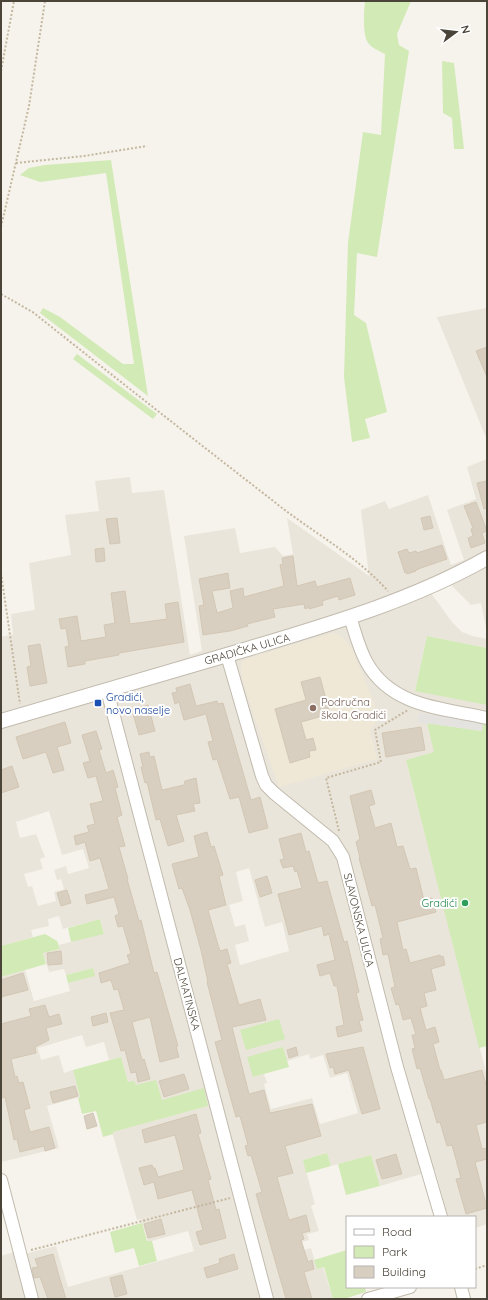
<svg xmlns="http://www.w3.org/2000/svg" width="488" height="1300" font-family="Quicksand,sans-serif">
<rect width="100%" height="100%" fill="#f6f3ec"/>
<g fill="#eae5da" fill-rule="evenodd">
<polygon points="487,308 487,440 437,317"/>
<path d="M 487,459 L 487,633 L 481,603 L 471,605 L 450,584 L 431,593 L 452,622 L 462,632 L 472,636 L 487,639 L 487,648 L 427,636 L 415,690 L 487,705 L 487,723 L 482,731 L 427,723 L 435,752 L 406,760 L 487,1076 L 487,1224 L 475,1228 L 475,1217 L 448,1217 L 435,1170 L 380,1186 L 371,1155 L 331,1166 L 327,1153 L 303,1160 L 315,1204 L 311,1206 L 319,1231 L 307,1234 L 309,1240 L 295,1244 L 298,1252 L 311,1248 L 317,1269 L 323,1267 L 333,1299 L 1,1299 L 1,1256 L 14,1252 L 16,1256 L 56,1246 L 68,1287 L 194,1251 L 188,1231 L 148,1242 L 141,1219 L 137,1220 L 112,1132 L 208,1106 L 162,1100 L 128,1082 L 121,1057 L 109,1060 L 104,1042 L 86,1047 L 82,1035 L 38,1048 L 41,1060 L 59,1055 L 64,1073 L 73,1070 L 80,1097 L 47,1106 L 59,1148 L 1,1162 L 1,977 L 25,970 L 34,1001 L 70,991 L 68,983 L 94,976 L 93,968 L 66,975 L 64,969 L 49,972 L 43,953 L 60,949 L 59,945 L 104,933 L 100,919 L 63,929 L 59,916 L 48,919 L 49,926 L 31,930 L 33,937 L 1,946 L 1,637 L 13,634 L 11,614 L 35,610 L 29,563 L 71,555 L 65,515 L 99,511 L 95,481 L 130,477 L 132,493 L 164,490 L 190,655 L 202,651 L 184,536 L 235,528 L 240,553 L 275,547 L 283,556 L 293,554 L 287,518 L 369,576 L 361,510 L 385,501 L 389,509 L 428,495 L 451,565 L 464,560 L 447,510 L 476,499 L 467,467 ZM 49,811 L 62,855 L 83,849 L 89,868 L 68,874 L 66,866 L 54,870 L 57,880 L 61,879 L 64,889 L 54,892 L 56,901 L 38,906 L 32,886 L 28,887 L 24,874 L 43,869 L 40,859 L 45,857 L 36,834 L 20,838 L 16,822 ZM 249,868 L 265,927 L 282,922 L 289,951 L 240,965 L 235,945 L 249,941 L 245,924 L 235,927 L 229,905 L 243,901 L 236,872 ZM 283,1047 L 287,1061 L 309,1054 L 310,1059 L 323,1055 L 330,1078 L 347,1073 L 358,1113 L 320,1124 L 312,1098 L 271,1109 L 264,1084 L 267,1083 L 264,1074 L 253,1077 Z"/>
</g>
<polygon fill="#efe8d6" points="333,633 341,636 351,647 374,703 377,722 370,730 377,759 279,787 253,713 242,677 241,664 246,659"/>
<g fill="#d2eab5">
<path d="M 365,1 L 411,1 L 397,34 L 399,45 L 409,51 L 377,257 L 357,253 L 354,315 L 366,323 L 387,412 L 365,419 L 370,438 L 352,442 L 344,377 L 348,243 L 363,132 L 381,135 L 385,54 C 380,51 373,49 369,44 C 362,37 364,11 365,1 Z"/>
<polygon points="442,61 454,63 464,149 454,149 452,118 443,113"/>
<polygon points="111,160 148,396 40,313 43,308 60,317 123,364 134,364 106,173 40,182 20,175 29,168 45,165"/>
<polygon points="77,354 157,414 153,419 73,359"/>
<polygon points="427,636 487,648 487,705 415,691"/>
<polygon points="483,722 487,723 487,1046 479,1048 406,760 434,752 427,723 482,731"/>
<polygon points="100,919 104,934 71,942 68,928"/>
<polygon points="45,934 57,941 60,949 43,953 46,964 1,977 1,946"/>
<polygon points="93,968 95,976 68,983 66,975"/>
<polygon points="279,1019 285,1039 246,1050 240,1030"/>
<polygon points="283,1047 289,1067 253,1077 247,1057"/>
<polygon points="121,1057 128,1082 134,1081 136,1085 156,1080 162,1100 204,1088 208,1106 113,1132 113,1134 103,1137 96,1111 82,1114 78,1098 80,1097 73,1070"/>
<polygon points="327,1153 331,1166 306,1173 303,1160"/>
<polygon points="371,1155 380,1186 346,1195 338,1164"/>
<polygon points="142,1223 147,1241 152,1241 157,1261 139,1266 134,1248 115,1253 110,1232"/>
<polygon points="347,1250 347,1287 365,1287 366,1292 344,1299 333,1299 324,1267 317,1269 314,1260"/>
</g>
<polygon fill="#e5e3e0" points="419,713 483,722 482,731 418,722"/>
<g fill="#d8cfc1" stroke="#d3c7b4">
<polygon points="487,347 487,377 476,351"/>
<polygon points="487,481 487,508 484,509 477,483"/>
<polygon points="476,502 487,531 482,533 485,543 471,548 468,538 473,536 471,529 473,528 464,506"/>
<polygon points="430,516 433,528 424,530 421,518"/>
<polygon points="117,518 120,543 110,544 106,519"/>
<polygon points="442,545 447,559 421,568 416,570 416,571 407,574 407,572 405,573 398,552 407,549 409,553 416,551 417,553"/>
<polygon points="104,548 105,561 96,562 95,549"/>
<polygon points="293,556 297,586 315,581 317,587 350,578 355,595 339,600 338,596 322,601 323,605 309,609 309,607 305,609 304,604 273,609 275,617 247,624 248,626 230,631 203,635 199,606 204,605 199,579 228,573 230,588 212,591 217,613 233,608 230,591 243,588 244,597 284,586 280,565 283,564 282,558"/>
<polygon points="125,591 130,624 167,619 165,604 178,602 184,642 119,653 119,655 85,661 85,664 68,667 65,647 69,646 66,628 61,629 59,619 77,616 81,641 106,637 104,625 115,623 111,593"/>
<polygon points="40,644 47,683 30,686 27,667 31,666 28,646"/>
<polygon points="320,677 330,714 301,722 306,740 313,738 316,750 309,751 310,757 290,763 275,709 306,700 301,682"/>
<polygon points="190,684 196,706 217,701 218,704 223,703 251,800 260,797 268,828 249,833 239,797 230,799 217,759 213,760 208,742 213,741 206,714 184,720 179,702 175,704 172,693 177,692 176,688"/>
<polygon points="148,705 155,731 139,735 132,710"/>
<polygon points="65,722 71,743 57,747 64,770 53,773 46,752 23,759 16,737"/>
<polygon points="421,727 425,750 386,757 382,733"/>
<polygon points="96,731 102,749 99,750 106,773 113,770 118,787 115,788 122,815 117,817 125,846 119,847 128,879 127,879 139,921 141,920 154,973 157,972 178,1046 176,1046 179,1057 160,1062 150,1017 132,1022 142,1060 144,1059 150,1079 138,1082 136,1072 131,1073 125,1050 121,1051 110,1013 124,1010 118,989 114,990 111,980 101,983 99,973 130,963 127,955 131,954 130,950 123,926 118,927 115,916 119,914 114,897 87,904 85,895 109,889 100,858 90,861 85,842 76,845 74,836 89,832 87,826 95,824 90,804 103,801 96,776 88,778 83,763 90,761 82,735"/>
<polygon points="149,752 150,757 154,756 162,790 184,785 185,781 196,778 200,803 193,804 195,811 176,815 184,841 168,846 160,819 156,820 147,782 145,783 141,767 143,767 140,754"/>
<polygon points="12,766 19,787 1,793 1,770"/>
<polygon points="371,790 375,804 369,806 375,828 391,823 397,847 403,846 410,869 416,868 424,900 432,898 436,912 397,922 403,950 406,949 410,963 440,955 441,957 443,956 445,965 431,969 436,990 424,993 427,1006 420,1008 426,1030 435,1027 439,1042 433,1044 440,1070 441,1070 444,1080 482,1070 487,1088 487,1122 476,1125 482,1149 487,1148 487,1159 475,1162 487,1208 466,1214 456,1179 461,1178 452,1145 447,1146 440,1122 437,1123 430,1099 429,1099 420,1068 417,1069 412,1049 415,1048 412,1035 416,1035 411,1018 403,1020 399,1004 396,1005 391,988 395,987 388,954 383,955 380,939 383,938 375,905 372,906 359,858 360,858 356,842 360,839 350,796"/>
<polygon points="207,832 211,847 214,846 223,875 219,876 226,905 208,910 218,945 220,951 227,949 231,963 227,964 239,1005 260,999 266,1020 232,1027 249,1094 264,1090 270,1113 312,1104 321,1136 285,1146 293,1173 277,1177 289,1220 306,1215 310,1231 302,1233 304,1239 301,1240 308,1262 312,1260 314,1269 304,1272 312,1299 286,1299 256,1194 262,1192 251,1155 248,1156 245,1146 248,1145 240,1116 236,1117 215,1042 222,1040 207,982 208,982 201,950 190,910 182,888 179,889 172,864 199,857 194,836"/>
<polygon points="301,833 306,852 309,851 318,883 327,881 344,942 347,941 359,992 356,993 363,1020 359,1021 362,1031 338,1037 336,1027 344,1025 337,986 334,986 330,973 320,976 317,965 335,960 329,934 324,936 322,926 289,935 278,894 302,888 297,871 295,872 293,866 283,868 280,860 284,859 279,839"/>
<polygon points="267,876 272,893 260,897 255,880"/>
<polygon points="67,890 71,903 61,906 57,893"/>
<polygon points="61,951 62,964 48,965 47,953"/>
<polygon points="23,973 28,990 1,997 1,980"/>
<polygon points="45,1005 49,1017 59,1014 62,1024 46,1028 49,1040 35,1047 36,1053 11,1059 15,1077 17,1076 19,1083 23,1082 30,1108 24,1110 30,1132 49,1127 55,1148 45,1151 44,1146 20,1152 17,1139 14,1140 5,1097 1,1098 1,1024 31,1016 29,1009"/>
<polygon points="106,1013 108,1022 93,1026 91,1017"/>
<polygon points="296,1047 298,1055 289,1058 287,1050"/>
<polygon points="363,1047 380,1109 362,1114 349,1070 335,1074 333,1067 330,1068 326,1054"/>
<polygon points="184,1074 189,1089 164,1097 159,1081"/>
<polygon points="75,1086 78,1096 53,1103 50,1092"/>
<polygon points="93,1113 97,1126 87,1129 84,1116"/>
<polygon points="196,1114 201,1133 198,1134 211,1179 208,1180 216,1210 219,1209 226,1238 200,1245 196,1232 203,1230 192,1190 158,1199 154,1182 144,1185 139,1168 152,1165 153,1168 155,1168 158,1177 184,1170 175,1135 145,1143 142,1130"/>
<polygon points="396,1154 402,1174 382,1179 376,1160"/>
<polygon points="161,1219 165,1234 148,1238 144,1224"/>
<polygon points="53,1254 59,1276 66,1299 48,1299 40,1277 34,1278 32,1268 38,1267 35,1259"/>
<polygon points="234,1254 238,1269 207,1278 204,1268 220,1263 219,1259"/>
<polygon points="122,1275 127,1294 115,1297 110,1278"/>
</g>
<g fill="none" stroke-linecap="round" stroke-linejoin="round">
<defs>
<g id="minor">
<path d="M 350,617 C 355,632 359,649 367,663 C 392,707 442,708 487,718"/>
<polyline points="227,655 262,776 266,785 274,793 333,841 343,857 397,1067 441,1217"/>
<polyline points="107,690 267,1299"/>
<polyline points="1,1180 32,1299"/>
<polyline points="461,1287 464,1299"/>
<polyline points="368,1299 410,1287"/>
</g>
<path id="tertiary" d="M 1,721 C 82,697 163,673 244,650 C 327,625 411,601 487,558"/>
</defs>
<use href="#minor" stroke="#c2bbae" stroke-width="14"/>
<use href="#tertiary" stroke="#c2bbae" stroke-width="16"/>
<g stroke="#c4b79f" stroke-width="2" stroke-dasharray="2 2" stroke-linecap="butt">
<polyline points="1,71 14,1"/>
<polyline points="16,163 84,156 147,146"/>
<polyline points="1,227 29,106 45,1"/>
<path d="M 1,294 L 34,313 C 113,376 192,438 272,500 C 310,531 355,554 388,591"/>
<polyline points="1,573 20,704"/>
<polyline points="339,831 326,778 381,762 375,730 408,710"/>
<polyline points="31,1250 230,1198"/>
<polyline points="475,1269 487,1265"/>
</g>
<use href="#minor" stroke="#fff" stroke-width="12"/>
<use href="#tertiary" stroke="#fff" stroke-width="14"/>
</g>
<rect fill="#1a4fb4" stroke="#fff" stroke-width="1.5" x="94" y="699" width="8" height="8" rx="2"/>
<circle fill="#8d6e63" stroke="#fff" stroke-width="1.5" cx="313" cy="708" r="4"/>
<circle fill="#2e9e5b" stroke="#fff" stroke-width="1.5" cx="465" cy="903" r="4"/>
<g text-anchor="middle" stroke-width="4" stroke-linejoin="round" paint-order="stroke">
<g font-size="11" fill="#4b4439" stroke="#fff">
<text transform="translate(247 649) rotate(-16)" y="4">GRADIČKA ULICA</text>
<text transform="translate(359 920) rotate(76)" y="4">SLAVONSKA ULICA</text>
<text transform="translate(187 994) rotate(75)" y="4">DALMATINSKA</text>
</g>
<g font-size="11" fill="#164399" stroke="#fff" text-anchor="start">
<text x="106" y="701">Gradići,<tspan x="106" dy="13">novo naselje</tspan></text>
</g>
<g font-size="11" fill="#785e54" stroke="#fff" text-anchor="start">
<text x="321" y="706">Područna<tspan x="321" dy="13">škola Gradići</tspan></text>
</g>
<g font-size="11" fill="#27864d" stroke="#fff" text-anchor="end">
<text x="457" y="907">Gradići</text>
</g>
</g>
<rect width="488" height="1300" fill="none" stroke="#4b4439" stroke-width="4"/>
<rect x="346" y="1216" width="130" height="72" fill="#ffffff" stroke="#b7b4b0"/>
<rect x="354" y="1229" width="20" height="6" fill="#ffffff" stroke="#b7b4b0"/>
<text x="382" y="1236" font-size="12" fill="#4b4439">Road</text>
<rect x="354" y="1246" width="20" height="12" fill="#d2eab5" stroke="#b7b4b0"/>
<text x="382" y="1256" font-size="12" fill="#4b4439">Park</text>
<rect x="354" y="1266" width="20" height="12" fill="#d8cfc1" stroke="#b7b4b0"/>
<text x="382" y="1276" font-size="12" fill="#4b4439">Building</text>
<g transform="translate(456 32) rotate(75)" stroke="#ffffff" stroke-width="3" paint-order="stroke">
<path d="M0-3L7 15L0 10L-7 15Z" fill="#4b4439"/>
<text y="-6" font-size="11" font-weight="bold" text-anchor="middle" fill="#4b4439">N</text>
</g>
</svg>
